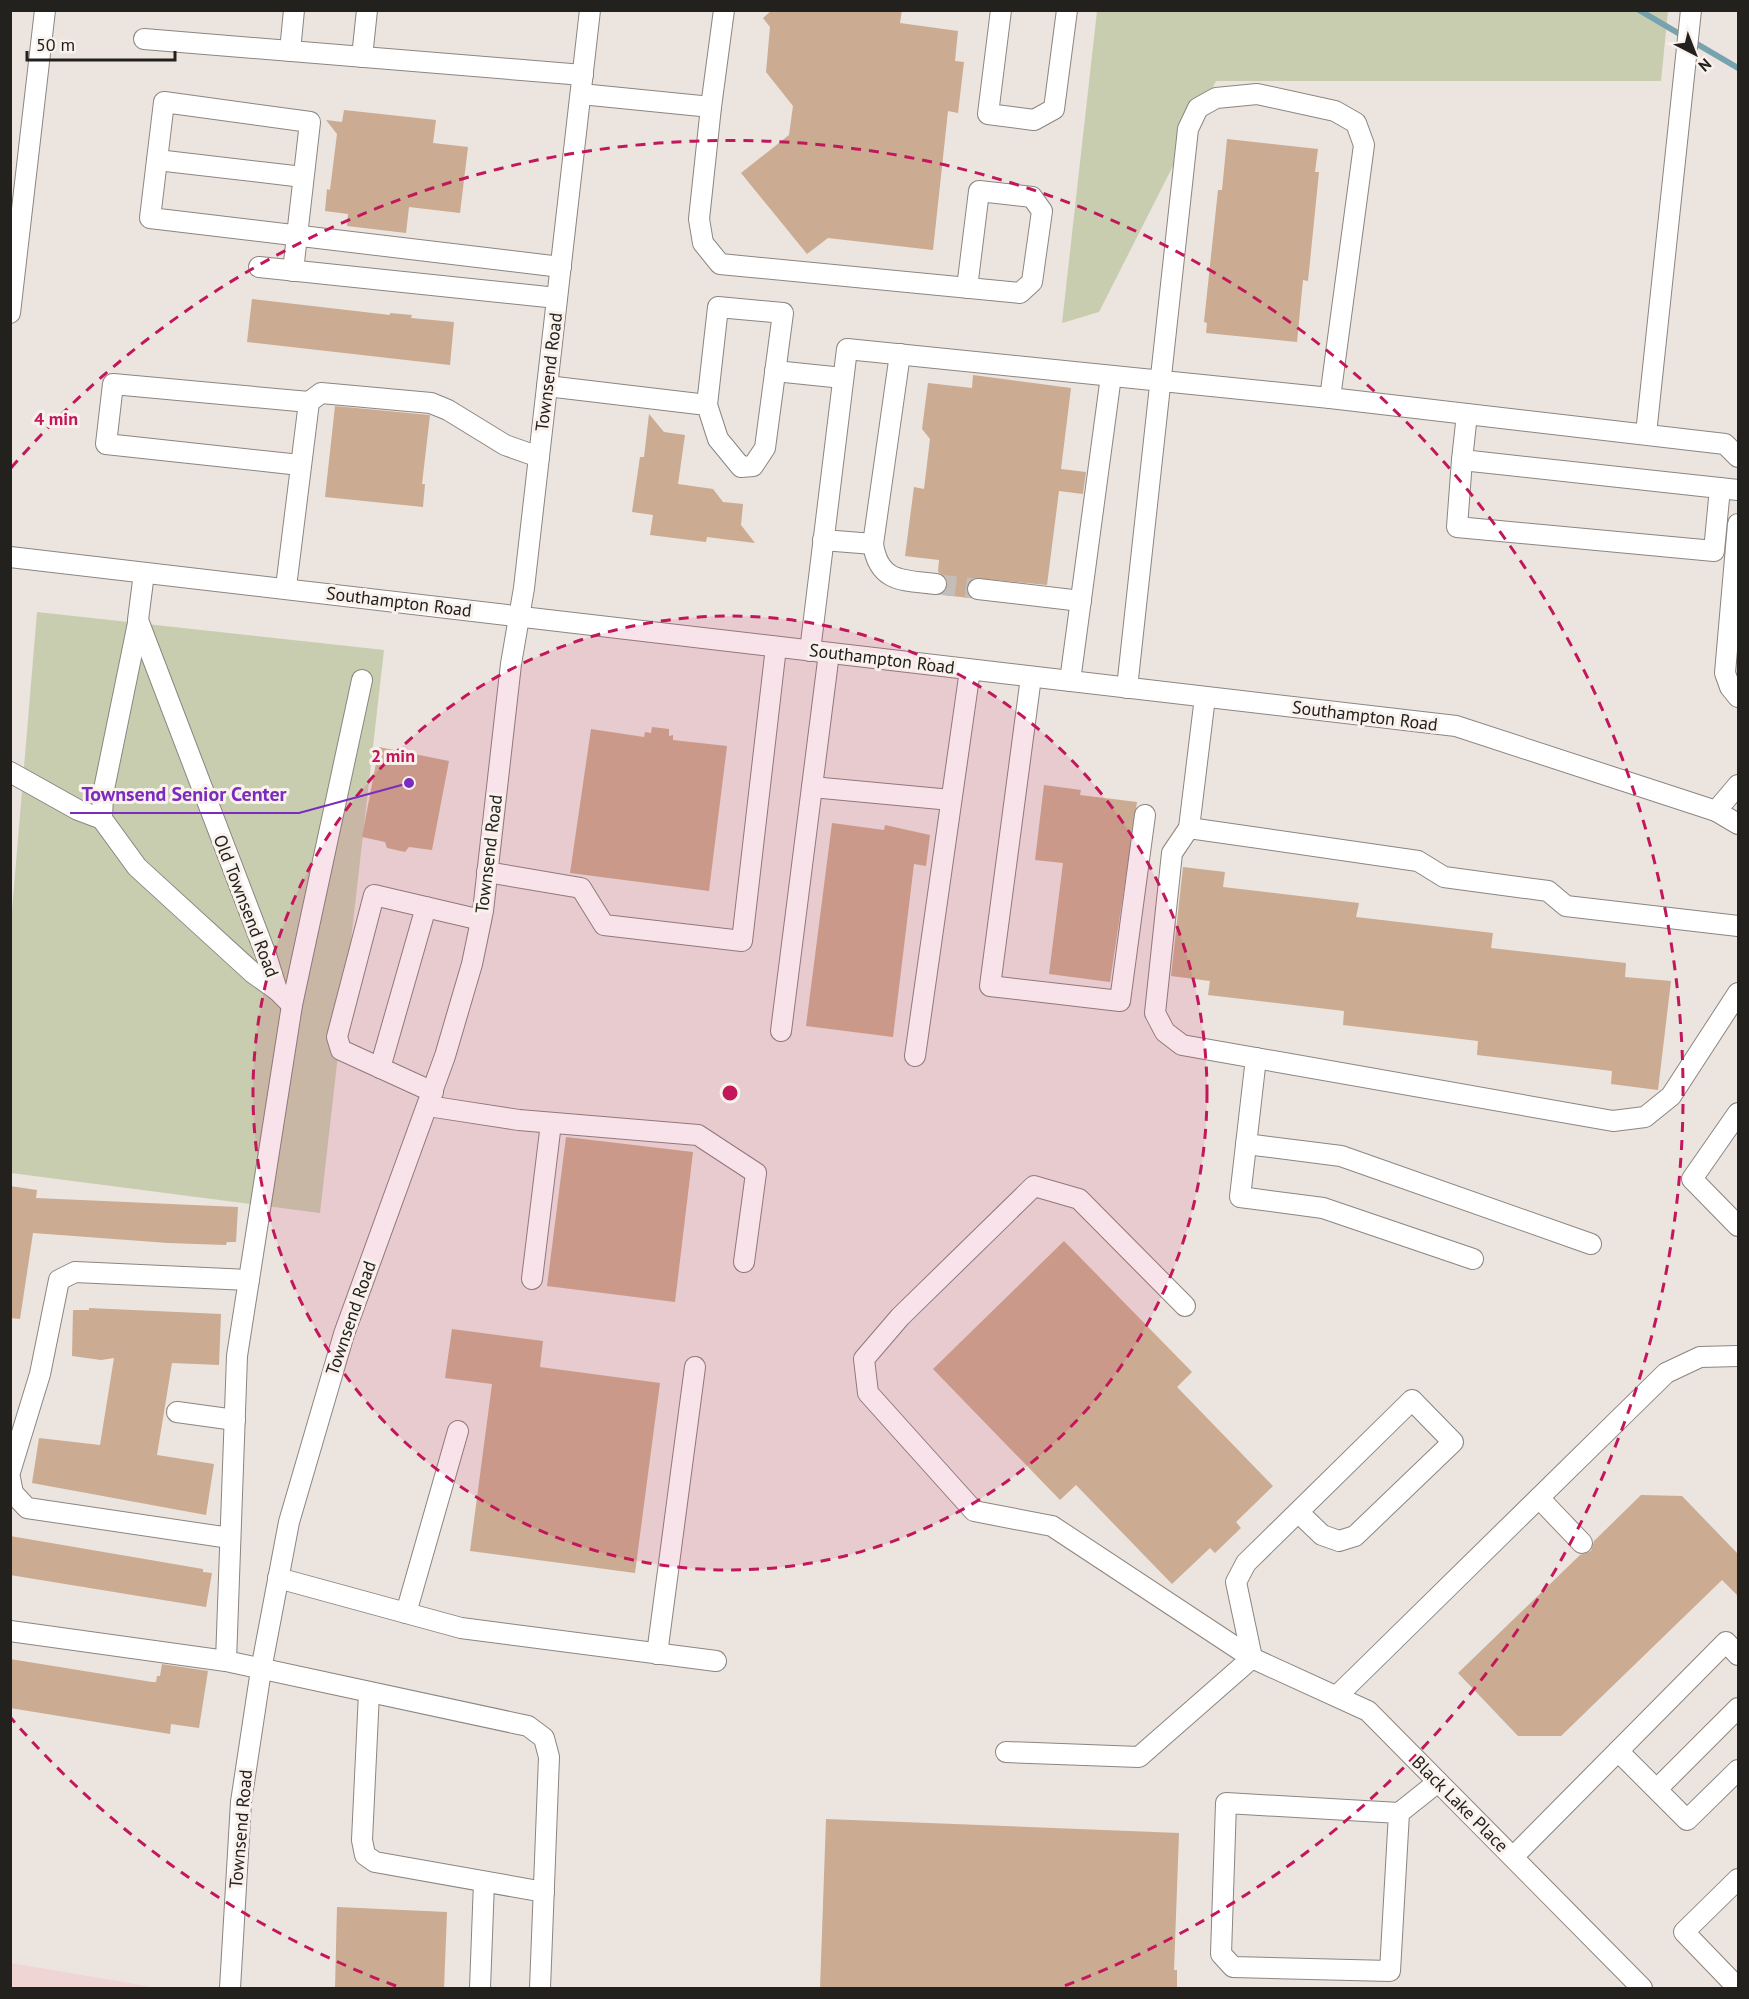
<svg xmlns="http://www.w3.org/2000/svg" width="1749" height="1999" font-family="'PT Sans',sans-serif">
<rect width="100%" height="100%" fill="#ece4de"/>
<polygon fill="#efd5d4" points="11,1963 158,1988 11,1988"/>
<g fill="#c9cdb0">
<polygon points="1097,11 1668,11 1661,81 1216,81 1099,312 1062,323"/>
<polygon points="37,612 384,650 320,1213 11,1173 11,922"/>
</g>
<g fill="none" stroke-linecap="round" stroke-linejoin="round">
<g stroke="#77a3af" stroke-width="6">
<polyline points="1639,10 1683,36"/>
<polyline points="1692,41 1738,68"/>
</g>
</g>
<g fill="#cbab91">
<polygon points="772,10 902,10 900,23 958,31 955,61 964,62 958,113 948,111 933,250 828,238 807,254 741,173 789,135 793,106 766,72 770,27 763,18"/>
<polygon points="344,110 436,120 433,143 468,147 460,213 409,207 406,233 347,226 348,214 325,211 327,189 330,190 337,134 326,120 342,122"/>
<polygon points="1227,139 1318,149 1315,172 1319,172 1308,281 1303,280 1297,342 1206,333 1207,323 1204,322 1218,190 1222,190"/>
<polygon points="252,299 390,315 390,313 412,315 411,318 454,322 450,365 247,342"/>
<polygon points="973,375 1071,388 1061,469 1086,472 1083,494 1059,491 1047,585 974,578 966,587 970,598 942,595 948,585 943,575 938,572 939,560 905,556 914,487 924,489 930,439 922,429 928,383 972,388"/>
<polygon points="335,406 430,415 422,484 425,484 423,507 325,497"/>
<polygon points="649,414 664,432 685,435 678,484 713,489 723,502 743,504 741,525 755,543 707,537 706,542 650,535 653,515 632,512 640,457 644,457"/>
<polygon points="652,727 669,729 669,736 673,735 673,740 727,746 709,891 570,873 591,729 644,737 645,732 651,733"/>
<polygon points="379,747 449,761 432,850 409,847 405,852 387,848 385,842 362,837"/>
<polygon points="1044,785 1081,790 1080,795 1137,802 1110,982 1049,974 1063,863 1035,860"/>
<polygon points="832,823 884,830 885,825 930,835 926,866 914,864 893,1037 806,1026"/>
<polygon points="1183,867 1225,872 1223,887 1359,903 1356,917 1493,933 1491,948 1626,963 1625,977 1671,981 1658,1090 1611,1084 1612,1071 1477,1055 1478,1041 1343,1025 1344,1011 1208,995 1210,981 1171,976"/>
<polygon points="566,1137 693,1152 675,1302 547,1286"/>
<polygon points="10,1186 37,1190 36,1198 238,1207 236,1242 227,1242 226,1245 168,1243 33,1233 20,1319 10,1318"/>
<polygon points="1064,1241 1192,1372 1177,1387 1273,1486 1236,1522 1241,1528 1215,1553 1210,1548 1172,1584 1076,1485 1060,1500 933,1369"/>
<polygon points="89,1308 221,1314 219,1365 172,1363 157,1455 214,1464 206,1515 32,1483 39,1438 100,1445 114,1358 101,1360 72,1356 73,1310 89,1310"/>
<polygon points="452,1329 543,1341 540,1367 660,1383 635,1573 470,1551 492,1384 445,1378"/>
<polygon points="1641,1495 1682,1496 1738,1554 1738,1596 1722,1580 1561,1736 1518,1736 1458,1673 1580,1555 1591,1551 1594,1541"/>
<polygon points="10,1536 203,1569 203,1572 212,1573 206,1607 10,1575"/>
<polygon points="10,1659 152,1682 156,1682 157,1676 160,1676 162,1664 208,1671 199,1728 171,1724 170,1734 10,1708"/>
<polygon points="826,1819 1179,1833 1174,1970 1177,1970 1177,1989 820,1989"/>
<polygon points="337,1907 447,1912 444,1989 335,1989"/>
</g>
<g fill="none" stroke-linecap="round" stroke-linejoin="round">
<polyline stroke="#c4bdb8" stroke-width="20" stroke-dasharray="20 10" stroke-linecap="butt" points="936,584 978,589"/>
<defs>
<g id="minor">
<polyline points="1001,10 988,114 1034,120 1054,109 1067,10"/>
<polyline points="144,39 583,75"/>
<polyline points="290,51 294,10"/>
<polyline points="362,57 367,10"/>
<polyline points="581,94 711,107 699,219 703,243 720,264 1020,293 1032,282 1042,211 1032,197 979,191 967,288"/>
<polyline points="711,107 724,10"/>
<polyline points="157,160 303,177"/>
<polyline points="259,267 557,298"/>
<polyline points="293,271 310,122 164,102 150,218 561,267"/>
<polyline points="10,313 45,10"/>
<path d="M 900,354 L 873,544 C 879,583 903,580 936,584"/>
<polyline points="775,371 843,378"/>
<polyline points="547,386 707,405 718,439 741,467 753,466 765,448 783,313 718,307 707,405"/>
<polyline points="1330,398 1725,444 1738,457"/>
<polyline points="1467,414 1462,460 1738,490"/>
<polyline points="1646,434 1691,10"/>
<polyline points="1462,460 1457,527 1714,551 1720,488"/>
<polyline points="300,465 106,444 113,384 309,402"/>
<polyline points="1738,524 1725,673 1730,687 1738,697"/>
<polyline points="823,540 873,544"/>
<polyline points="10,557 1456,726 1716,811 1738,824"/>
<polyline points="144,573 138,620 266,955 277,990 292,1005"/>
<polyline points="286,587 309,402 321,393 431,403 448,410 505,445 539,457"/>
<polyline points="978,589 1081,601"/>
<polyline points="138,623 103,794 102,819 137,867 253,973 277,990"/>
<polyline points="810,651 847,349 1330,398 1364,145 1356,123 1335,111 1257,94 1216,98 1198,108 1188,129 1127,688"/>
<polyline points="1031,677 990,986 1120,1001 1145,815"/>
<polyline points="362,680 292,1005 237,1356 226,1661 528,1726 544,1738 549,1757 540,1988"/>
<polyline points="1070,681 1111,376"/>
<polyline points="1205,697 1189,828 1172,853 1155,1013 1165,1032 1182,1045 1613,1121 1645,1117 1671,1096 1738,993"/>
<polyline points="10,772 78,810 102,819"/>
<polyline points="812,787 951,800"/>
<polyline points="1716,811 1738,785"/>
<polyline points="1189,828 1418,861 1444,877 1548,891 1566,906 1738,926"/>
<polyline points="487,872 581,888 604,925 742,941 776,647"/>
<polyline points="781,1031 829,653"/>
<polyline points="915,1056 970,670"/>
<polyline points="1256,1058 1240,1197 1323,1208 1473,1259"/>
<polyline points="380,1068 426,907"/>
<polyline points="433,1092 341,1050 337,1037 374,895 481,920"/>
<polyline points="428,1106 519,1120 698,1135 756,1173 744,1262"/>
<polyline points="1738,1113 1692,1179 1738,1226"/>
<polyline points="1246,1144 1341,1156 1591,1244"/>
<polyline points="532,1279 551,1123"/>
<polyline points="1185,1306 1079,1199 1034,1186 900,1317 864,1359 868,1393 974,1511 1052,1526 1252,1658 1368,1711 1642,1988"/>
<polyline points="177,1412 235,1420"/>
<polyline points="10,1472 40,1374 59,1280 75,1272 249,1280"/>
<polyline points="10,1478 13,1493 27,1508 230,1538"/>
<polyline points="1539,1498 1582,1543"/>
<polyline points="278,1578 461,1628 716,1661"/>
<polyline points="406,1613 458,1431"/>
<polyline points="10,1631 226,1661"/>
<polyline points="657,1654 695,1367"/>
<polyline points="1252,1658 1236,1582 1246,1563 1412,1400 1453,1442 1355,1536 1339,1541 1322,1535 1298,1512"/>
<polyline points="369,1693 362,1840 365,1855 375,1862 544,1892"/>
<polyline points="1337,1696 1666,1373 1700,1357 1738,1356"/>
<polyline points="1618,1751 1687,1820 1738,1770"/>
<polyline points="1006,1752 1139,1757 1252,1658"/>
<polyline points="1657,1789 1738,1708"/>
<polyline points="1399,1813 1390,1971 1233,1967 1221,1954 1226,1803 1399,1813 1438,1782"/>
<polyline points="1513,1857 1726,1642 1738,1655"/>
<polyline points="1738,1879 1684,1932 1738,1988"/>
<polyline points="230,1988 241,1802 261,1670 289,1522 344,1334 445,1056 472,964 483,911 511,664 524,588 590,10"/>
<polyline points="480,1988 484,1882"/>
</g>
</defs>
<use href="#minor" stroke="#8c8580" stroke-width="22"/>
<use href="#minor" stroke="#fff" stroke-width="20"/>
</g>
<circle cx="730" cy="1093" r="477" fill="#c2185b" fill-opacity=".12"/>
<g fill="none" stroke="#c2185b" stroke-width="3" stroke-dasharray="10 8">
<circle cx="730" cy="1093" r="477"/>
<path d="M396 1986A953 953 0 0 1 11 1718M11 468A953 953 0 1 1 1064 1986"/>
</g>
<g text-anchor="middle" stroke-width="6" stroke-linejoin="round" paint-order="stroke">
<g font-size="18" fill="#23211e" stroke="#f9f1eb">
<text transform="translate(549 372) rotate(-83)" y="6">Townsend Road</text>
<text transform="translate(399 602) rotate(7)" y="6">Southampton Road</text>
<text transform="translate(882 659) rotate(7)" y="6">Southampton Road</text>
<text transform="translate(1365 716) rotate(7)" y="6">Southampton Road</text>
<text transform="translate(489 854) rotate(-83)" y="6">Townsend Road</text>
<text transform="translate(246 906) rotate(69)" y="6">Old Townsend Road</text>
<text transform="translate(351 1318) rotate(-71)" y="6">Townsend Road</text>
<text transform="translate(1460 1804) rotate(45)" y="6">Black Lake Place</text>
<text transform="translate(241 1829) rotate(-85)" y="6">Townsend Road</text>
</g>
</g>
<circle cx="730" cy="1093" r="9" fill="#c2185b" stroke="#f9f1eb" stroke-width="3"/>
<g font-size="18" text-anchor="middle" font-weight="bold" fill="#c2185b" stroke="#f9f1eb" stroke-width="6" stroke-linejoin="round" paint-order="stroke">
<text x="56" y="425">4 min</text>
<text x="393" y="762">2 min</text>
</g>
<path fill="none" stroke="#7b2cbf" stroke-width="2" d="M409 783L299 813H70"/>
<circle fill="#7b2cbf" stroke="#f9f1eb" stroke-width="2" cx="409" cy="783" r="6"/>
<g font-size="20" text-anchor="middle" font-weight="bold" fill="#7b2cbf" stroke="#f9f1eb" stroke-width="6" stroke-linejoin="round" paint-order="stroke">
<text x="184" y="801">Townsend Senior Center</text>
</g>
<rect width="1749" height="1999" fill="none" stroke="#23211e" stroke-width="24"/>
<g transform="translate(1695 54) rotate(138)" stroke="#f9f1eb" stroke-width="4.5" paint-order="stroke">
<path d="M0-4.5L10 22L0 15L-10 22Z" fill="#23211e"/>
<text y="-9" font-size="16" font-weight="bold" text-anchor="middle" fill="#23211e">N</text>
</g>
<path d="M27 51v9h148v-9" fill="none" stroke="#23211e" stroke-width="3"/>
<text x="36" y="51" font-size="18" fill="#23211e" stroke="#f9f1eb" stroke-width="4.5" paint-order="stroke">50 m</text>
</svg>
